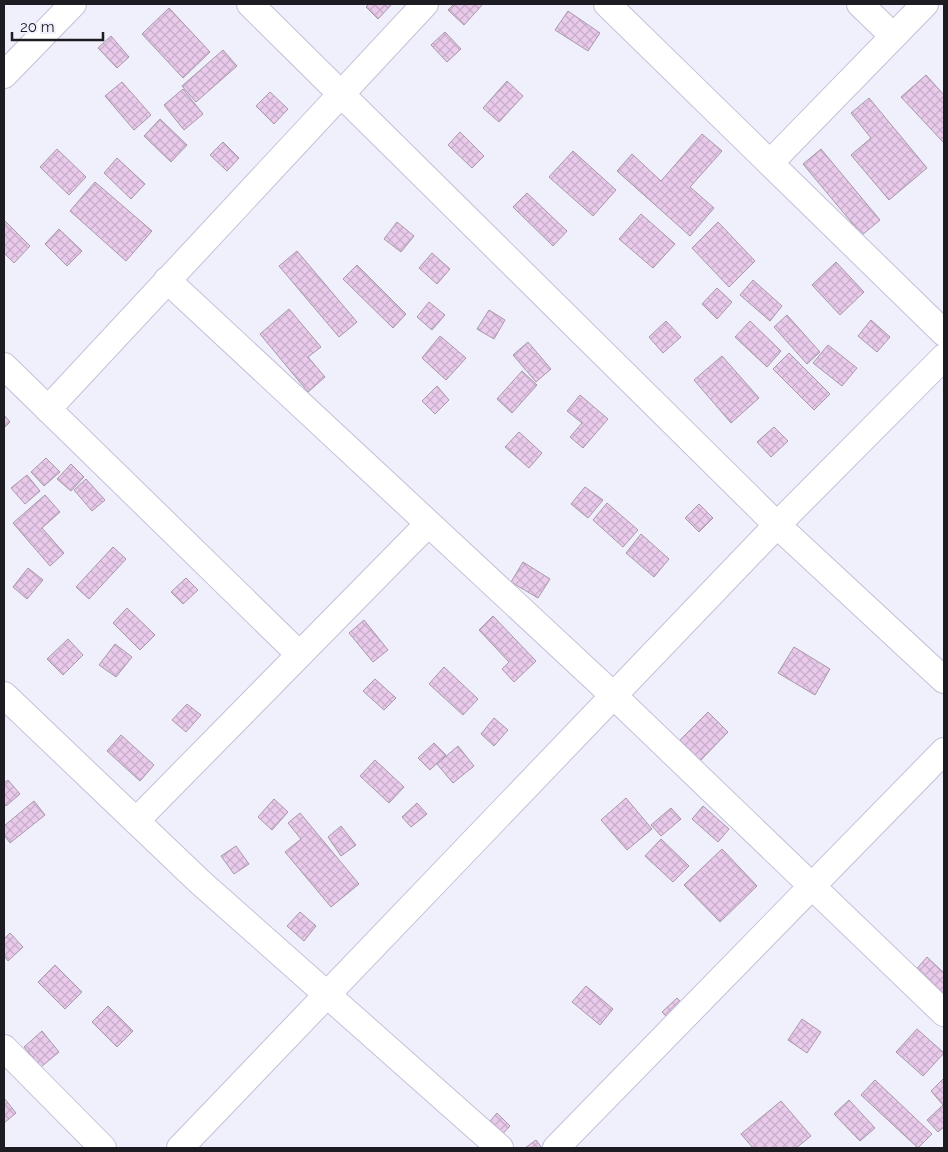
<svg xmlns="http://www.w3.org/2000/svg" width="948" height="1152" font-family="Raleway,sans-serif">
<defs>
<pattern id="building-cross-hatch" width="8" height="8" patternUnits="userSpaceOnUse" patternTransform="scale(1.25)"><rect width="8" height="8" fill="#e9caeb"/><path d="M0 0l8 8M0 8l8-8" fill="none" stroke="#c7adc9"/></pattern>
</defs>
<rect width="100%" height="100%" fill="#f0effc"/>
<g fill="url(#building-cross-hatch)" stroke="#a899a9">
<polygon points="369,4 392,4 378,19 366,7"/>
<polygon points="454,4 483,4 464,25 448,10"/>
<polygon points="169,8 210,52 183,78 142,34"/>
<polygon points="568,11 600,33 588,51 555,30"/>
<polygon points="445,32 461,49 447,62 431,45"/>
<polygon points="111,36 129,57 117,68 98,48"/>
<polygon points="223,50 237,66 196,102 182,86"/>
<polygon points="926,75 944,95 944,143 901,97"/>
<polygon points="507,81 523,96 499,122 483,108"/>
<polygon points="122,82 151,115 134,130 105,96"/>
<polygon points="183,89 203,114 184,130 164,105"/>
<polygon points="270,92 288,109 274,124 256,106"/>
<polygon points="869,98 927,168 889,200 851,155 871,138 851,113"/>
<polygon points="160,119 187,145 171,162 144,136"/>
<polygon points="460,132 484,156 472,168 448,145"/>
<polygon points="702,134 722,151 690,187 714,208 690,236 617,171 632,154 661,181"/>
<polygon points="223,142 239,158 227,171 210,155"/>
<polygon points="57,149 86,177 69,195 40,167"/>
<polygon points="821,149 880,220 862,235 803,164"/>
<polygon points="573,151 616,190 593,216 549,177"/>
<polygon points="117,158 145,184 131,199 104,173"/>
<polygon points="95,182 152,231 126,261 70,211"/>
<polygon points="527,193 567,231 553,246 513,207"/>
<polygon points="641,214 675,244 653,268 619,239"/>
<polygon points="4,220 30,246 14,263 4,253"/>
<polygon points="397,222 414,236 401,252 384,239"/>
<polygon points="718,222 755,261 729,287 692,248"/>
<polygon points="59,229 82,251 67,266 45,244"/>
<polygon points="297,251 357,322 339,337 279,266"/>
<polygon points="432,253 450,269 437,284 419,268"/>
<polygon points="836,262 864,292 840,315 812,285"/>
<polygon points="357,265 406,314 393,328 343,279"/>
<polygon points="753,280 782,306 770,321 740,295"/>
<polygon points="717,288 732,302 717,319 702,304"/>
<polygon points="429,302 445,315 432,330 417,317"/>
<polygon points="289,309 321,347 308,357 325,377 308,392 260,334"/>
<polygon points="489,310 505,320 494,339 477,329"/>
<polygon points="787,315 820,352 807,364 774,327"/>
<polygon points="871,320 890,337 877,352 858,336"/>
<polygon points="666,321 681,337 663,353 649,337"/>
<polygon points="750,321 781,351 767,367 735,337"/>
<polygon points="440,336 466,358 446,380 422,358"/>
<polygon points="528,342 551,369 536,382 513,355"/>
<polygon points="828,345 857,368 842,386 813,363"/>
<polygon points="789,353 830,394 814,410 773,369"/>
<polygon points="722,356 759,398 731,423 694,380"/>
<polygon points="522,371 537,385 512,413 497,399"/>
<polygon points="437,386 449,400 435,414 422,401"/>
<polygon points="580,395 608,419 583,448 570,437 582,423 567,411"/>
<polygon points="4,415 10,422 4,428"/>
<polygon points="774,427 788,441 771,457 757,442"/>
<polygon points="519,432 542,453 529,468 505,447"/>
<polygon points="46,458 60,472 44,486 31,472"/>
<polygon points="71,464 84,477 71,491 57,479"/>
<polygon points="27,475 40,491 25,504 11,488"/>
<polygon points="86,479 105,500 92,511 74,490"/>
<polygon points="585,487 603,500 588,518 571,504"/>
<polygon points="45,495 60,512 42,528 64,553 50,566 13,523"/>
<polygon points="607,503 638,530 623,547 593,520"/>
<polygon points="699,504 713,518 699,532 685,518"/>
<polygon points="641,534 669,559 654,577 626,553"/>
<polygon points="113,547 126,559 89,599 76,587"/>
<polygon points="523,562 550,579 538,598 511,582"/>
<polygon points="28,568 43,580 27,599 13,587"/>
<polygon points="186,578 198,590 183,604 171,592"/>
<polygon points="127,608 155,635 140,650 113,623"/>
<polygon points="493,616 536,661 514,682 502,669 509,662 479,630"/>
<polygon points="364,620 388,650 373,662 349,633"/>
<polygon points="68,639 83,655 63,675 47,659"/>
<polygon points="115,644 132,657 116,677 99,665"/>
<polygon points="794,647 830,669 815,695 778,673"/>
<polygon points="444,667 478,699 463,715 429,684"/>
<polygon points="375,679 396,698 384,710 363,691"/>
<polygon points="187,704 201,715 186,732 172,720"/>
<polygon points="708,712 728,732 699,762 678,742"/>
<polygon points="494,718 508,730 494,746 481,734"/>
<polygon points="121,735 154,765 140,781 107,751"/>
<polygon points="434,743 446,755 430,770 418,758"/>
<polygon points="458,746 474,766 453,783 437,764"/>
<polygon points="375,760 404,787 389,803 360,776"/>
<polygon points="8,780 20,794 6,806 4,803 4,783"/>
<polygon points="626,798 652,829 627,850 601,820"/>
<polygon points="274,799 288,812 272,830 258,817"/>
<polygon points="34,801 45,815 10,843 4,835 4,826"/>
<polygon points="417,803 427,814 411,827 402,817"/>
<polygon points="703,806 729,829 718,842 692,819"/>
<polygon points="671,808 681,819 661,836 651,825"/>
<polygon points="300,813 359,884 331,907 285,852 301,839 288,823"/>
<polygon points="341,826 356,845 341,856 328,837"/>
<polygon points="661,839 689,866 673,882 645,856"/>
<polygon points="236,846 249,864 234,874 221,856"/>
<polygon points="722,849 757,886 720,922 684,885"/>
<polygon points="300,912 316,926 304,941 287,926"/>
<polygon points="10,933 23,947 8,961 4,956 4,939"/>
<polygon points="927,957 944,973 944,1000 913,973"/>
<polygon points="55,965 82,992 65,1009 38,982"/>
<polygon points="586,986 613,1009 600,1025 572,1002"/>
<polygon points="677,998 691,1012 675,1026 662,1012"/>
<polygon points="108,1006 133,1031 117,1047 92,1022"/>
<polygon points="802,1019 821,1032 807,1053 788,1040"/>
<polygon points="917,1029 944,1053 923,1076 896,1052"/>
<polygon points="42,1031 59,1052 41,1067 24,1047"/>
<polygon points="944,1078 944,1127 938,1132 927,1120 943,1105 931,1091"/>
<polygon points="875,1080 932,1134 918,1148 861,1095"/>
<polygon points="4,1098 16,1113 4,1123"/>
<polygon points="849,1100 875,1128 860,1141 834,1114"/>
<polygon points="781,1101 811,1136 796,1148 753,1148 741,1134"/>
<polygon points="497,1113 510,1126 498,1139 485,1127"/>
<polygon points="536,1140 542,1148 525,1148"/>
</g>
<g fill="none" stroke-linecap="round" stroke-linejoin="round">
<defs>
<g id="street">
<polyline points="250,4 777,525 944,680"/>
<polyline points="607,4 944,333"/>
<polyline points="860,4 893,36"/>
<polyline points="4,75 73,4"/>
<polyline points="770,163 925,4"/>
<polyline points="167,280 614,696 944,1013"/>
<polyline points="4,366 299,654"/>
<polyline points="48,409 425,4"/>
<polyline points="4,695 200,882 500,1148"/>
<polyline points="136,821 428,524"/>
<polyline points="4,1048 103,1148"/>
<polyline points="180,1148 777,525 944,357"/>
<polyline points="556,1148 944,751"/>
</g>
</defs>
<use href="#street" stroke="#c4c1d7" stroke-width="28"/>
<use href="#street" stroke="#fff" stroke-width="26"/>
</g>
<rect width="948" height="1152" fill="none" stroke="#1d1c23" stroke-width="10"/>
<path d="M12 32v8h91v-8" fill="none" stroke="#1d1c23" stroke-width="2.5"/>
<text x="20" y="32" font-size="15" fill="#1d1c23" stroke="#f0effc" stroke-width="4" paint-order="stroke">20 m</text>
</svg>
